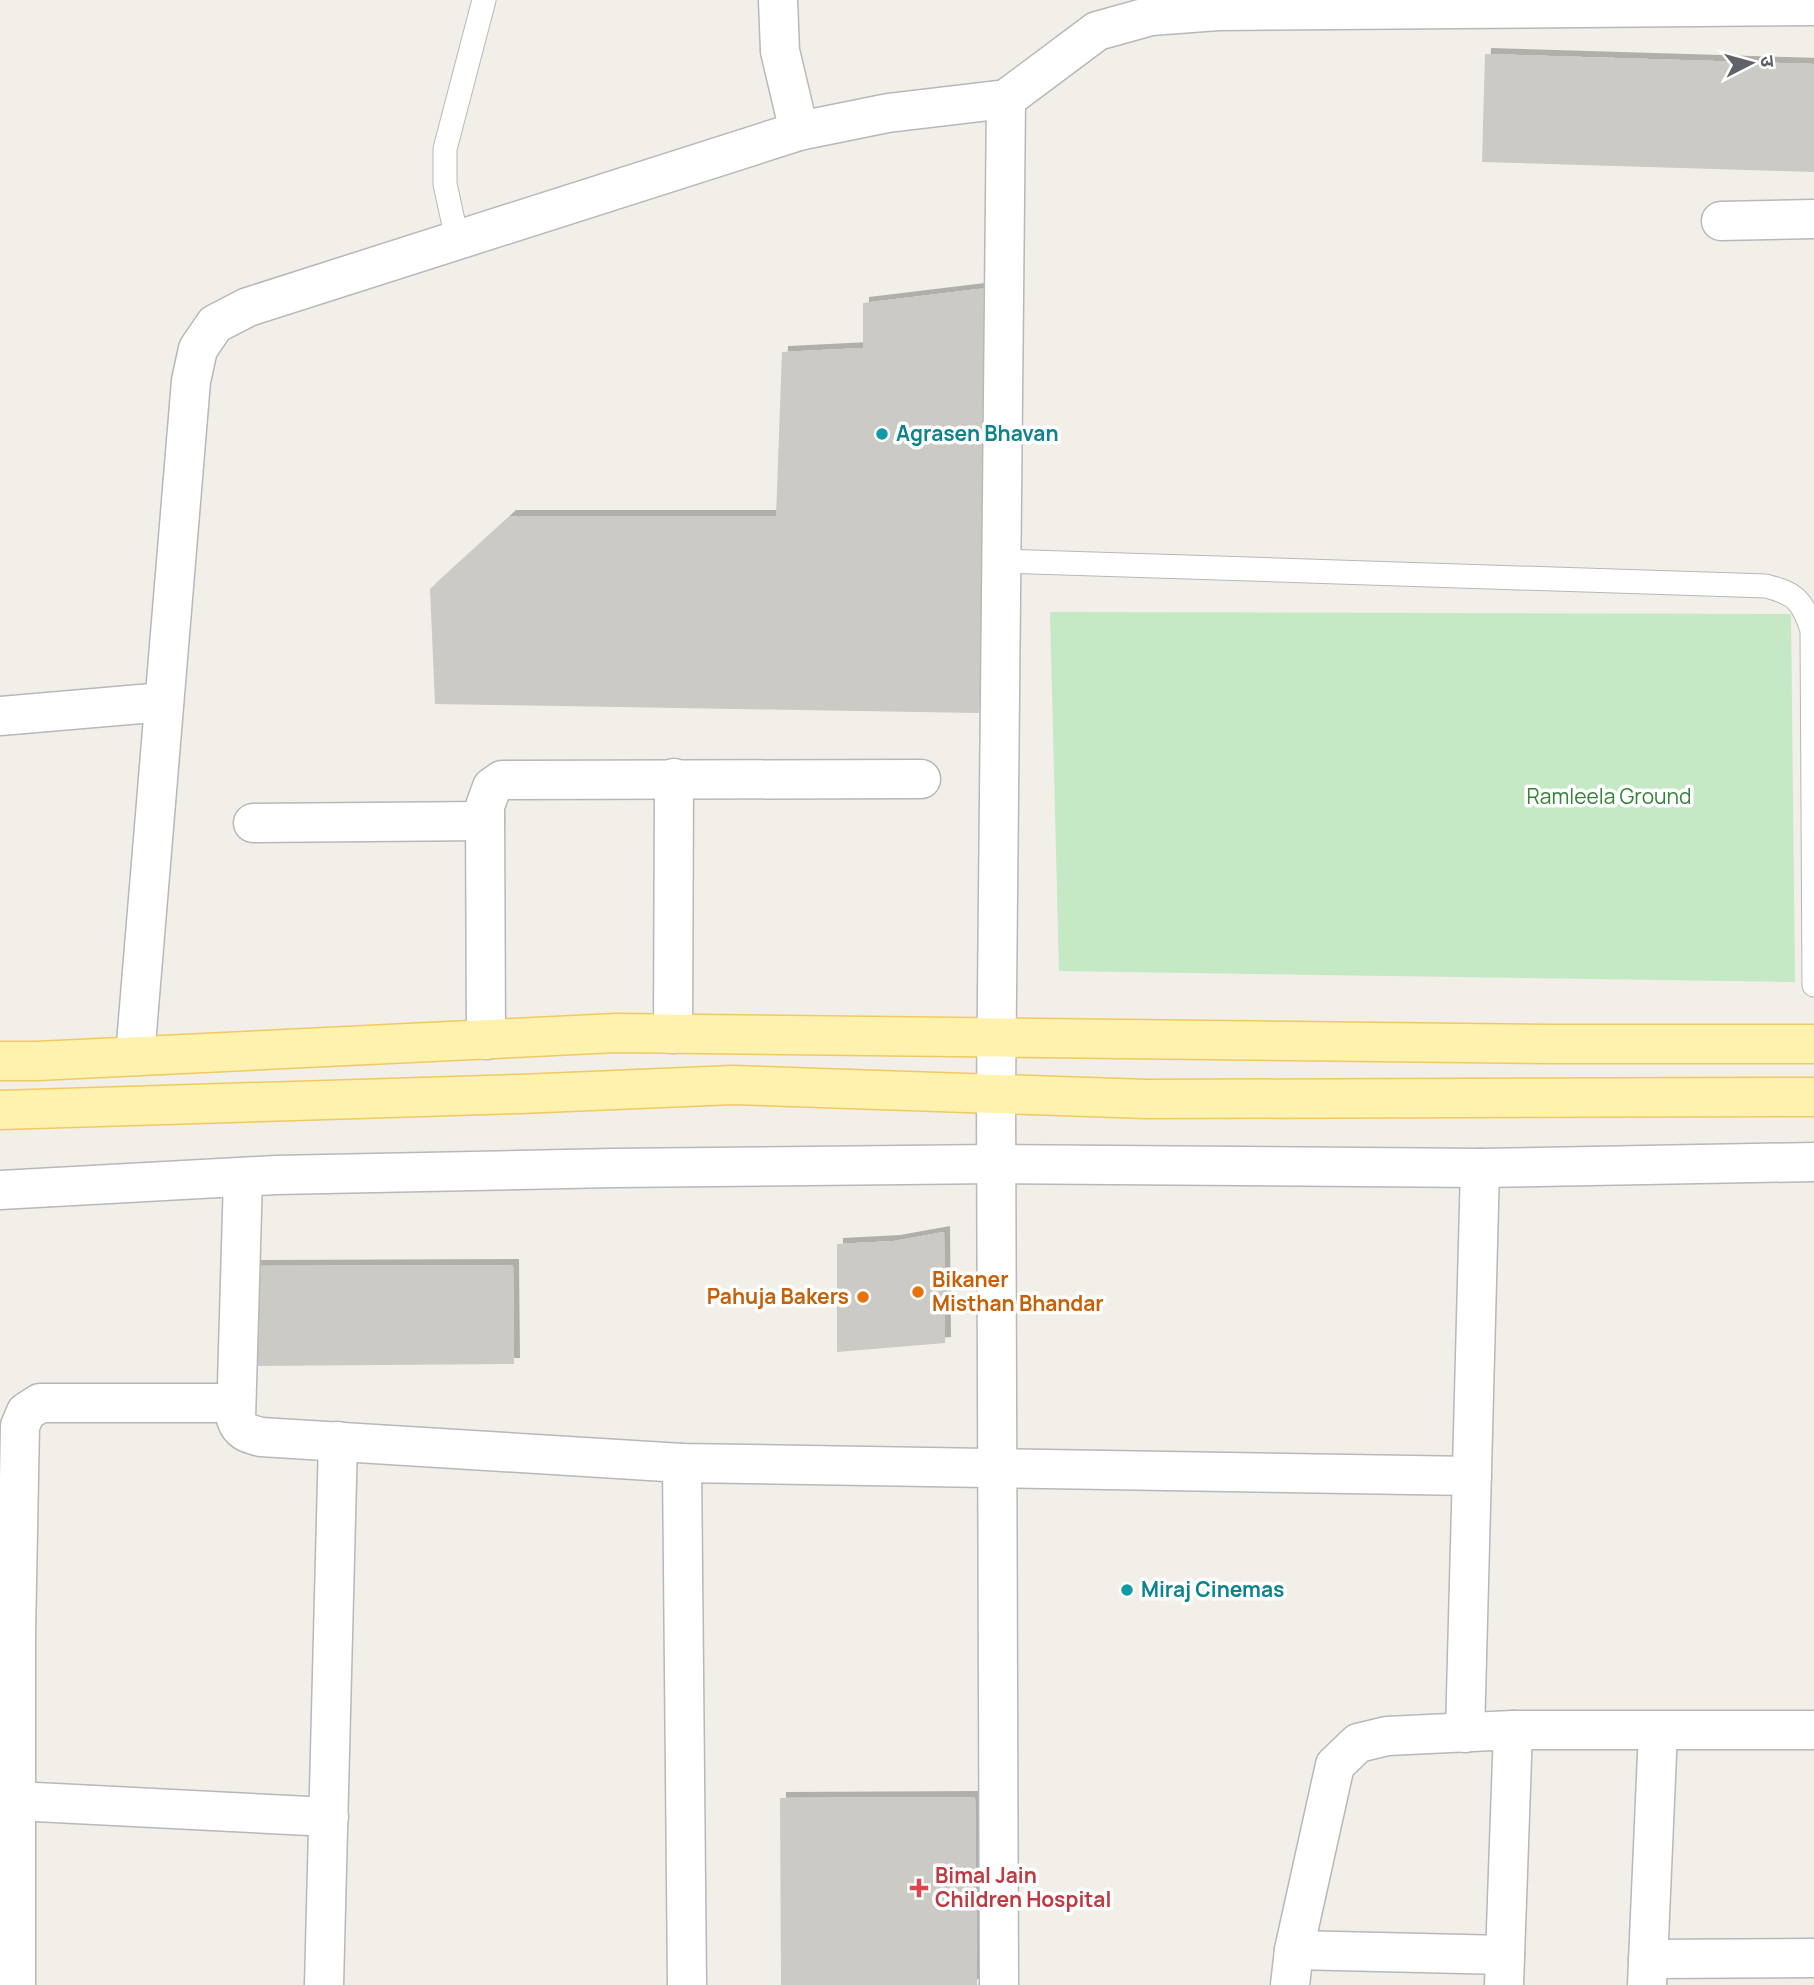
<svg xmlns="http://www.w3.org/2000/svg" width="1814" height="1985" font-family="Manrope,'Noto Sans Devanagari',sans-serif">
<defs>
<filter id="shadow"><feDropShadow dx="6" dy="-6" stdDeviation="0" flood-color="#0004"/></filter>
</defs>
<rect width="100%" height="100%" fill="#f1efe8"/>
<polygon fill="#c5e8c5" points="1050,612 1791,614 1795,982 1059,971"/>
<g fill="#cccac5" filter="url(#shadow)">
<polygon points="1485,54 1814,64 1814,172 1482,162"/>
<polygon points="987,288 979,713 435,704 430,589 510,516 776,516 782,352 863,348 863,303"/>
<polygon points="944,1232 945,1343 837,1352 837,1244 894,1241"/>
<polygon points="513,1265 514,1364 252,1366 252,1266"/>
<polygon points="975,1797 977,1985 781,1985 780,1798"/>
</g>
<g fill="none" stroke-linecap="round" stroke-linejoin="round">
<defs>
<g id="service">
<polyline points="457,239 445,184 445,149 484,0"/>
<path d="M 1001,561 L 1766,586 C 1796,594 1802,600 1812,630 L 1814,985"/>
</g>
<g id="minor">
<polyline points="778,0 780,51 799,131"/>
<polyline points="1721,221 1814,219"/>
<polyline points="0,716 164,702"/>
<polyline points="253,823 485,821"/>
<polyline points="673,1034 674,778"/>
<polyline points="486,1040 485,806 492,787 502,780 921,779"/>
<polyline points="135,1056 191,381 198,349 215,324 248,307 799,131 888,113 1006,99 1097,31 1151,16 1218,11 1814,6"/>
<path d="M 243,1177 L 236,1419 C 240,1432 249,1434 261,1437 L 682,1463 L 1472,1476"/>
<polyline points="0,1190 276,1175 613,1168 996,1164 1480,1168 1814,1162"/>
<polyline points="682,1463 687,1985"/>
<polyline points="1465,1733 1480,1168"/>
<polyline points="16,1801 329,1817"/>
<polyline points="1294,1950 1505,1955"/>
<polyline points="1648,1959 1814,1958"/>
<polyline points="16,1985 16,1636 20,1426 26,1412 40,1403 236,1403"/>
<polyline points="324,1985 338,1441"/>
<polyline points="999,1985 996,1094 1006,99"/>
<polyline points="1290,1985 1294,1950 1335,1765 1358,1743 1387,1736 1513,1730 1814,1730"/>
<polyline points="1504,1985 1513,1730"/>
<polyline points="1647,1985 1658,1731"/>
</g>
<g id="primary">
<polyline points="0,1061 37,1061 616,1033 1554,1044 1814,1044"/>
<polyline points="0,1110 520,1094 733,1085 1146,1099 1814,1097"/>
</g>
</defs>
<use href="#service" stroke="#b5b8bc" stroke-width="25"/>
<use href="#minor" stroke="#b5b8bc" stroke-width="41"/>
<use href="#primary" stroke="#f2c960" stroke-width="41"/>
<use href="#service" stroke="#fff" stroke-width="23"/>
<use href="#minor" stroke="#fff" stroke-width="38"/>
<use href="#primary" stroke="#fff2af" stroke-width="38"/>
</g>
<g fill="#0f9aa8" stroke="#fff" stroke-width="2.5">
<circle cx="882" cy="434" r="7"/>
<circle cx="1127" cy="1590" r="7"/>
</g>
<g fill="#e8710a" stroke="#fff" stroke-width="2.5">
<circle cx="918" cy="1292" r="7"/>
<circle cx="863" cy="1297" r="7"/>
</g>
<path fill="#e0444e" stroke="#fff" stroke-width="2.5" d="M915.5 1877.5h7v7h7v7h-7v7h-7v-7h-7v-7h7z"/>
<g text-anchor="middle" stroke-width="7" stroke-linejoin="round" paint-order="stroke">
<g font-size="21" font-weight="bold" fill="#0d838f" stroke="#fff" text-anchor="start">
<text x="896" y="441">Agrasen Bhavan</text>
<text x="1141" y="1597">Miraj Cinemas</text>
</g>
<g font-size="21" fill="#348238" stroke="#fff">
<text x="1609" y="804">Ramleela Ground</text>
</g>
<g font-size="21" font-weight="bold" fill="#c56008" stroke="#fff" text-anchor="start">
<text x="932" y="1287">Bikaner<tspan x="932" dy="24">Misthan Bhandar</tspan></text>
<text x="849" y="1304" text-anchor="end">Pahuja Bakers</text>
</g>
<g font-size="21" font-weight="bold" fill="#be3a42" stroke="#fff" text-anchor="start">
<text x="935" y="1883">Bimal Jain<tspan x="935" dy="24">Children Hospital</tspan></text>
</g>
</g>
<g transform="translate(1751 63) rotate(84)" stroke="#ffffff" stroke-width="5" paint-order="stroke">
<path d="M0-5L12 26L0 18L-12 26Z" fill="#5f6368"/>
<text y="-10" font-size="19" font-weight="bold" text-anchor="middle" fill="#5f6368">उ</text>
</g>
</svg>
